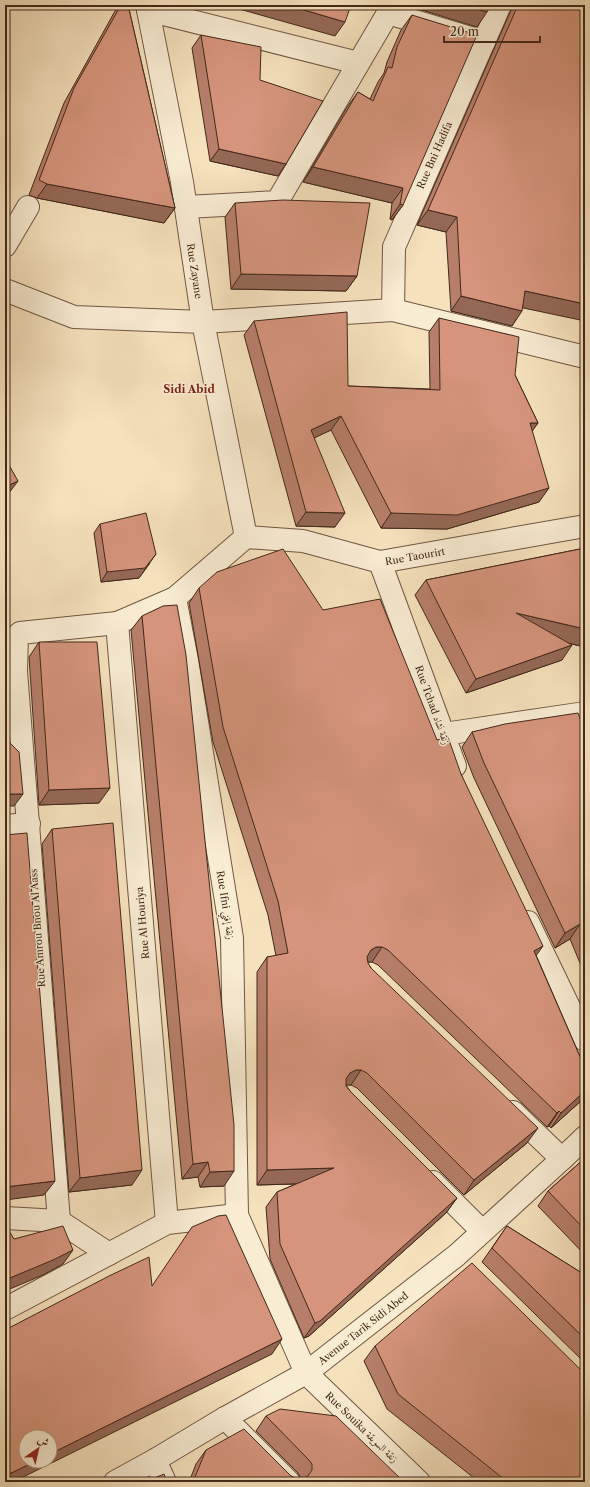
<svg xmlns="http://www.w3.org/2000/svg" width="590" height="1487" font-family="'Libre Caslon Text',Amiri,serif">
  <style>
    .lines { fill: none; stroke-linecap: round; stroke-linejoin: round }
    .minor-casing { stroke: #705642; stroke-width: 24 }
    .tertiary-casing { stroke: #705642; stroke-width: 24 }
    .minor { stroke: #f8ecd3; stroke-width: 22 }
    .tertiary { stroke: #f8ecd3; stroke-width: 22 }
    .wall { fill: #b77f6a; stroke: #432819 }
    .shaded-wall { fill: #956856; stroke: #432819 }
    .building { fill: #d5947b; stroke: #432819 }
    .labels { text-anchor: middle; stroke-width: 3; stroke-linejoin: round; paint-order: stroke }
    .street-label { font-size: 10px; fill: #432819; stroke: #f8ecd3 }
    .neighbourhood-label { font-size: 11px; font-weight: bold; fill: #7a1f14; stroke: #f8ecd3 }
  </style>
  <rect width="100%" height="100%" fill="#f5e1bc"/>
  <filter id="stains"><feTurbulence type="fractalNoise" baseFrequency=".005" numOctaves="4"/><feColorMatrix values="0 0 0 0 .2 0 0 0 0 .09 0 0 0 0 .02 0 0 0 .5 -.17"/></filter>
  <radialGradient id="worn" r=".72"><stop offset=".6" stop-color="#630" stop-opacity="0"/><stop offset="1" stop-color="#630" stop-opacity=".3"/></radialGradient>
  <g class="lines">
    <defs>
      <g id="minor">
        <path d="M147,5L182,182L203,322L246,537"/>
        <path d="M148,10L358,63"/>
        <path d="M186,207L277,202L388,13L484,42"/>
        <path d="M5,246L28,207"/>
        <path d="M5,290L74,317L203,322L393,310L585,357"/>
        <path d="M393,310L394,247L500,5"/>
        <path d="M246,537L303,541L380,562L585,526"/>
        <path d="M380,562L455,766"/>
        <path d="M175,598L187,660L232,938L237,1215L306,1373L419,1482"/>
        <path d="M117,623L167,1223"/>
        <path d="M444,734L585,713"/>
        <path d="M5,826L29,824"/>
        <path d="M528,922L585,1040"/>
        <path d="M513,1112L562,1159"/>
        <path d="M433,1182L482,1231"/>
        <path d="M5,1218L59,1221L109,1254"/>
        <path d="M59,1221L16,671L17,636L20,633L117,623L175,598L246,537"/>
        <path d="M5,1309L167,1223L237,1215"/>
        <path d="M225,1418L289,1482"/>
        <path d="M155,1460L165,1482"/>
      </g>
      <path id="tertiary" d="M115,1482L155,1460L225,1418L306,1373L457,1255L562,1159L585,1137"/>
    </defs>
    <!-- minor casing -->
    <use href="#minor" class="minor-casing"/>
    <!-- tertiary casing -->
    <use href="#tertiary" class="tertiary-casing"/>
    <!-- minor -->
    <use href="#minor" class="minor"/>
    <!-- tertiary -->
    <use href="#tertiary" class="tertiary"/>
  </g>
  <!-- wall -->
  <g class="wall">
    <path d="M120,5H128L175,208L164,223L37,198L29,195L64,103L115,11Z"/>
    <path d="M512,5H585L523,307L512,326L451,311L446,232L417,225L511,10Z"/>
    <path d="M412,15L403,205L392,220L390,219L392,203L303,182L347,107L358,92L370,99L378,82L384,73L387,62L401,30Z"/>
    <path d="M201,35L260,80L286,164L278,176L210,161L192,48Z"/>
    <path d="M235,203L357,276L346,291L231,289L225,217Z"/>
    <path d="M439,318L515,375L538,423L532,430L539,502L447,529L381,528L331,430L314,438L335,527L296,526L244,335L254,321L348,386L430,389L429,332Z"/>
    <path d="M100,524L150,563L139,578L101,582L94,533Z"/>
    <path d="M585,548V647L567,643L562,660L466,693L415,595L426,580Z"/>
    <path d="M199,588L323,610L437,740L461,774L536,955L585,1068V1095L582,1100L551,1128L549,1126L547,1127L378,965L372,962H367L371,968L527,1143L464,1195L357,1088L351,1085H346L350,1091L457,1198L446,1213L309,1336L304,1338L270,1259L266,1207L277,1192L296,1184L257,1185V972L267,957L276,956L268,915L213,742L189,603Z"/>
    <path d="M142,616L224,1186L200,1187L198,1177L182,1179L131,630Z"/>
    <path d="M39,642L99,803L39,805L29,657Z"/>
    <path d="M472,732H585V975L570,939L555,948L474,778L462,747Z"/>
    <path d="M52,829L132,1185L69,1192L42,844Z"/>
    <path d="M585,1158V1255L538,1206L548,1191Z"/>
    <path d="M507,1226L585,1275V1363L482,1262Z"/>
    <path d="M375,1346L585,1482H479L387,1409L364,1361Z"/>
    <path d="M266,1416L404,1482H189L196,1464L206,1450L291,1476L297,1479H301L298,1473L256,1431Z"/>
  </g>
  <!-- shaded-wall -->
  <g class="shaded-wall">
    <path d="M225,5H287L345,22L335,36Z"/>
    <path d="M413,5H464L487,12L477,27L412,7Z"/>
    <path d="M219,149L286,164L278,176L210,161Z"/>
    <path d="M313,167L403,188L392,203L303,182Z"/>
    <path d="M47,184L175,208L164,223L37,198Z"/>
    <path d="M400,204L403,205L392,220L390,219Z"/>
    <path d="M428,210L457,217L446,232L417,225Z"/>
    <path d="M241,274L357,276L346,291L231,289Z"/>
    <path d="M525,291L585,304V321L514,306Z"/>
    <path d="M461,296L522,311L512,326L451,311Z"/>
    <path d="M341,416L331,430L301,444L311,430Z"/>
    <path d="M530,423H538L528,437Z"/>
    <path d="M18,481L9,493L5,495V487Z"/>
    <path d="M549,488L539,502L447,529L381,528L391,513Z"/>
    <path d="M306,512L345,513L335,527L296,526Z"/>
    <path d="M156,554L139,578L101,582L107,572Z"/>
    <path d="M516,613L585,629V647L506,628Z"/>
    <path d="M572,645L562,660L466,693L476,679Z"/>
    <path d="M110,788L99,803L39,805L49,790Z"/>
    <path d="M5,794H23L14,806H5Z"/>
    <path d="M580,924L570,939L555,948L565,933Z"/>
    <path d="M543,946L533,960L534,951Z"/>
    <path d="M376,947H382L372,962H365L360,965L371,950Z"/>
    <path d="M356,1070H361L351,1085H345L339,1088L350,1073Z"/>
    <path d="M585,1091V1095L582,1100L551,1128L561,1113Z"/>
    <path d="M559,1111L549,1126L547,1127L557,1113Z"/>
    <path d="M538,1128L527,1143L464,1195L474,1180Z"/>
    <path d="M208,1162L198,1177L182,1179L193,1164Z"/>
    <path d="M334,1168L324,1183L257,1185L267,1170Z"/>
    <path d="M142,1170L132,1185L69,1192L80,1178Z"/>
    <path d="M234,1171L224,1186L200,1187L210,1172Z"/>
    <path d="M55,1181L44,1195L5,1200V1187Z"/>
    <path d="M457,1198L446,1213L309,1336L304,1338L315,1323Z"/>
    <path d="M73,1250L63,1264L43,1275L5,1291V1280Z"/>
    <path d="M282,1339L272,1354L13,1482H5V1476L36,1461H50V1454Z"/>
  </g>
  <!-- building -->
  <g class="building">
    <path d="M121,5H128L175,208L47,184L39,180L74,88Z"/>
    <path d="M287,5H351L345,22Z"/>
    <path d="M464,5H491L487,12Z"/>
    <path d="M518,5H585V304L525,291L522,311L461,296L457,217L428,210Z"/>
    <path d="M412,15L477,35L403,205L400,204L403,188L313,167L358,92L373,101L388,67L392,68L397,47Z"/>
    <path d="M201,35L261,47L260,80L323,101L286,164L219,149Z"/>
    <path d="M283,200L370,203L357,276L241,274L235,203Z"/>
    <path d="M347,312L348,386L440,390L439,318L519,337L515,375L538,423H530L549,488L457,515L391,513L341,416L311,430L345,513L306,512L254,321Z"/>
    <path d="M5,458L18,481L5,487Z"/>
    <path d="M146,513L156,554L145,568L107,572L100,524Z"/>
    <path d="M585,548V629L516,613L572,645L476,679L426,580Z"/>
    <path d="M283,549L323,610L380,599L437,740L448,737L461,774L543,946L534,951L585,1068V1091L561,1113L559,1111L557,1113L388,950L382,947H376L371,950L367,957L368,963L371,968L538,1128L474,1180L367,1073L361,1070H356L350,1073L346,1079V1086L350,1091L457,1198L320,1321L315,1323L280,1244L277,1192L334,1168L267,1170V957L288,953L278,901L223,727L199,588L217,572Z"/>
    <path d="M177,605L186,655L234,1125V1171L210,1172L208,1162L193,1164L142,616L163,606Z"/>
    <path d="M39,642H97L110,788L49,790Z"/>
    <path d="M578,713L585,732V936L580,924L565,933L484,763L472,732L505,724Z"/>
    <path d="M5,738L19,752L23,794H5Z"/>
    <path d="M113,823L142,1170L80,1178L52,829Z"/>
    <path d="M27,833L55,1181L5,1187V835Z"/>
    <path d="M585,1158V1230L548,1191Z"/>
    <path d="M226,1215L282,1339L50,1454V1437H26V1461H36L5,1476V1330L109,1276L149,1257L152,1286L192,1227L218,1216Z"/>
    <path d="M5,1224L14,1239L63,1226L73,1250L53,1260L5,1280Z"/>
    <path d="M507,1226L585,1275V1339L492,1248Z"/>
    <path d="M472,1263L585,1374V1482H502L505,1480L398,1394L375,1346Z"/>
    <path d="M280,1409L336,1416L404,1482H193L206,1450L244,1429L291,1476L297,1479H303L308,1476L312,1470V1464L308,1459L266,1416Z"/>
    <path d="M164,1474L167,1482H145Z"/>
  </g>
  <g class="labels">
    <!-- street labels -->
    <g class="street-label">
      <text transform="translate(434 155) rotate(-66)" y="4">Rue Bni Hadifa</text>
      <text transform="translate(195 271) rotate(81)" y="4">Rue Zayane</text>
      <text transform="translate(415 556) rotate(-10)" y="4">Rue Taourirt</text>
      <text transform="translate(433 705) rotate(70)" y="4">Rue Tchad زنقة نشاد</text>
      <text transform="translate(226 905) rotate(81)" y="4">Rue Ifni زنقة إفني</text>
      <text transform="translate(142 923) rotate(-95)" y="4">Rue Al Houriya</text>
      <text transform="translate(37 928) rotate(-94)" y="4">Rue Amrou Bnou Al Aass</text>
      <text transform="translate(363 1328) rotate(-38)" y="4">Avenue Tarik Sidi Abed</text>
      <text transform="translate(362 1427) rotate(44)" y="4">Rue Souika زنقة السويقة</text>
    </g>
    <!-- neighbourhood labels -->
    <g class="neighbourhood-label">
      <text x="189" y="393">Sidi Abid</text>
    </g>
  </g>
  <!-- margin -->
  <rect width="590" height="1487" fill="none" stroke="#f5e1bc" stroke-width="20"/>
  <rect x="6" y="6" width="578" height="1475" fill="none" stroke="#432819" stroke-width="2"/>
  <rect x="10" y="10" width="570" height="1467" fill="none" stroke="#432819"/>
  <!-- north arrow -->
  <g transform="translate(38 1449) rotate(34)"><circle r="19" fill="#f8ecd3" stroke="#b09e89"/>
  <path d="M0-3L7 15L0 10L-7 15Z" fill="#8f2418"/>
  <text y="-6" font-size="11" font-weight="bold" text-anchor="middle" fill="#432819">ش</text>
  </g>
  <!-- scale -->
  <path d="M444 36v6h96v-6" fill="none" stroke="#432819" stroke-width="2"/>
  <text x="450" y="36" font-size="12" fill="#432819" stroke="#f8ecd3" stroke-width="3" paint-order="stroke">20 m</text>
  <rect width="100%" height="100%" filter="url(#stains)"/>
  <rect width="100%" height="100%" fill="url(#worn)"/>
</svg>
